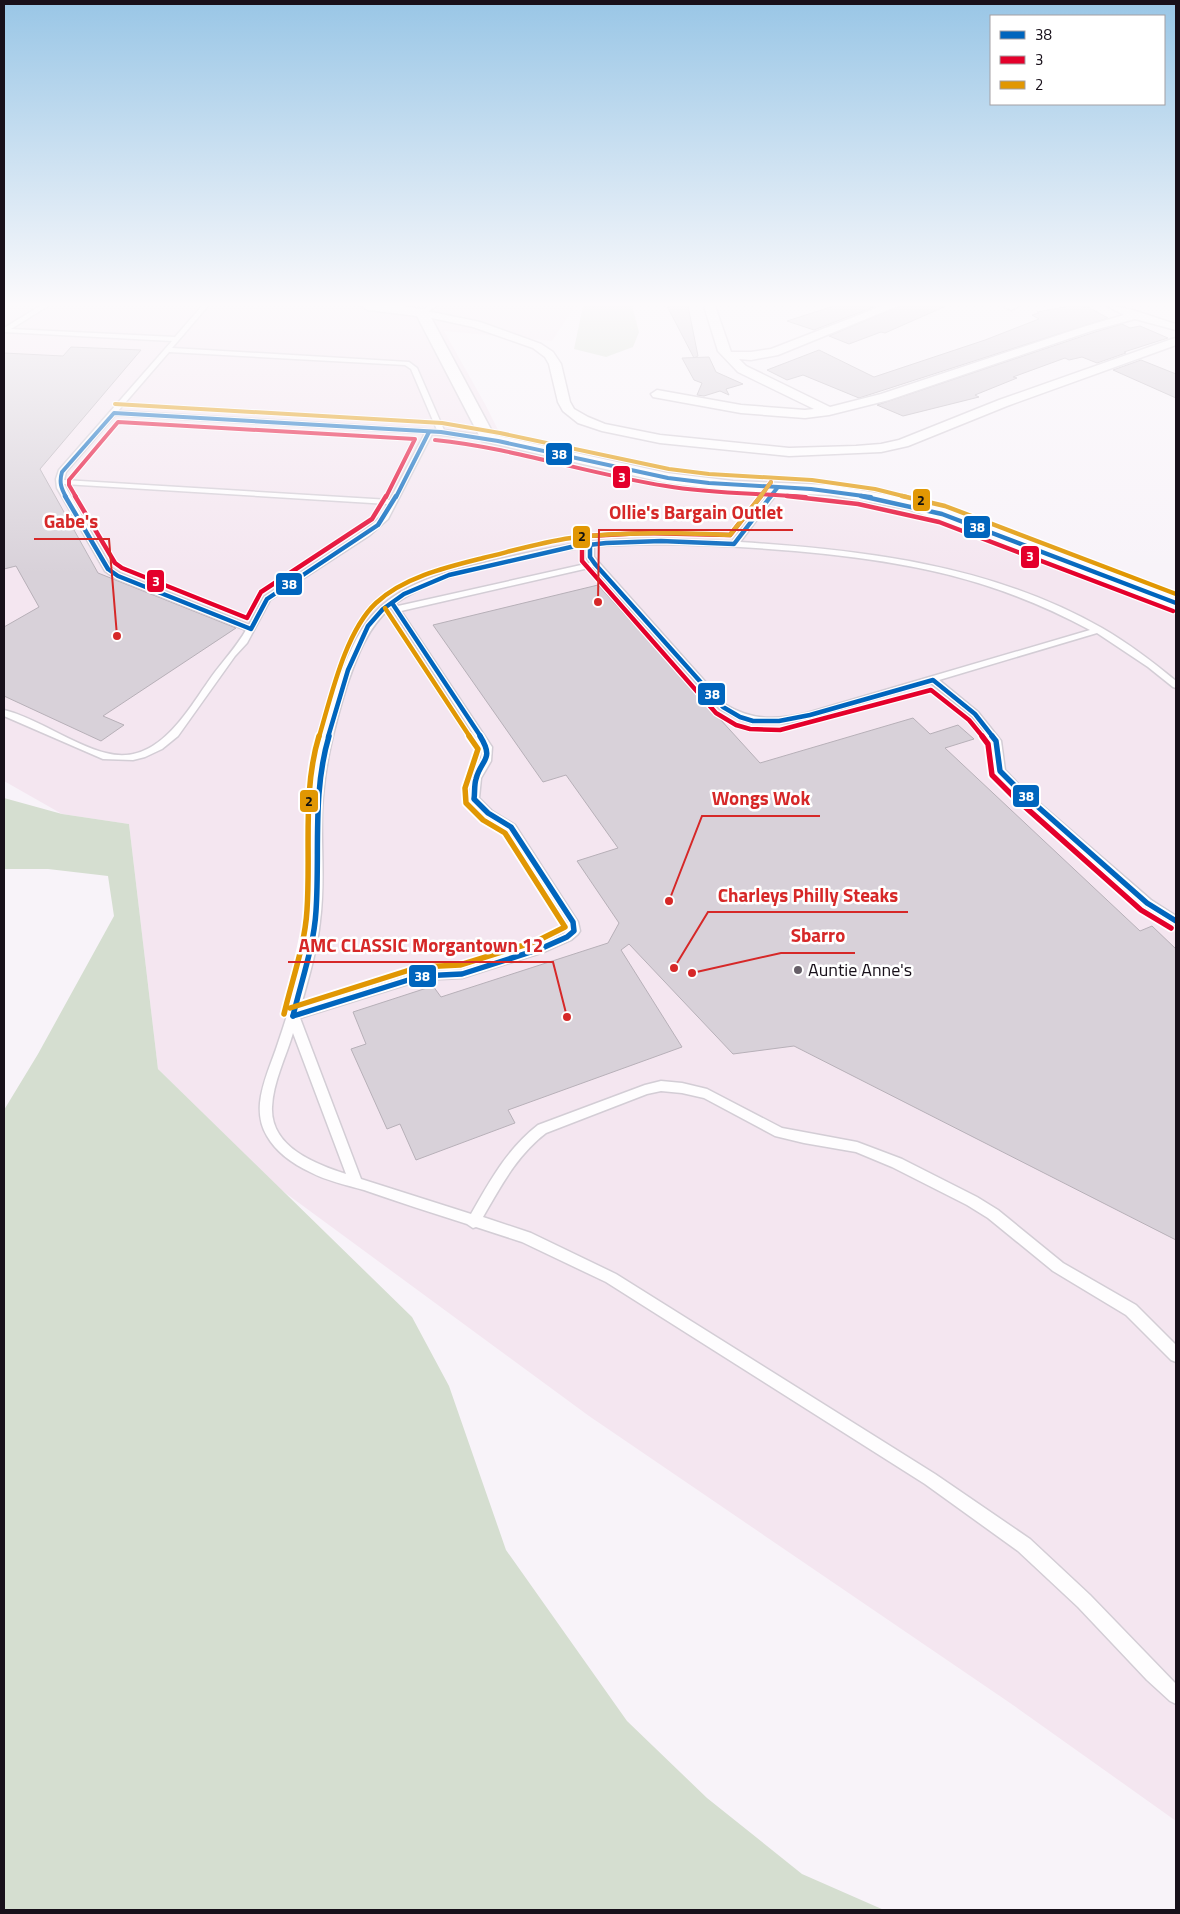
<svg xmlns="http://www.w3.org/2000/svg" width="1180" height="1914" font-family="'Titillium Web',sans-serif">
  <style>
    .commercial { fill: #f4e6f0 }
    .green { fill: #d5ded0 }
    .building { fill: #d8d1d9; stroke: #b7b0b8 }
    .lines { fill: none; stroke-linecap: round; stroke-linejoin: round }
    .service-casing { stroke: #d3cdd5; stroke-width: 3 }
    .minor-casing { stroke: #d3cdd5; stroke-width: 3 }
    .tertiary-casing { stroke: #d3cdd5; stroke-width: 3 }
    .service { fill: #fefdfe; fill-rule: evenodd }
    .minor { fill: #fefdfe; fill-rule: evenodd }
    .tertiary { fill: #fefdfe; fill-rule: evenodd }
    .bus-1-far2-casing { stroke: #fff; stroke-width: 6 }
    .bus-1-far1-casing { stroke: #fff; stroke-width: 7 }
    .bus-1-casing { stroke: #fff; stroke-width: 9 }
    .bus-2-far2-casing { stroke: #fff; stroke-width: 6 }
    .bus-2-far1-casing { stroke: #fff; stroke-width: 7 }
    .bus-2-casing { stroke: #fff; stroke-width: 9 }
    .bus-3-far2-casing { stroke: #fff; stroke-width: 6 }
    .bus-3-far1-casing { stroke: #fff; stroke-width: 7 }
    .bus-3-casing { stroke: #fff; stroke-width: 9 }
    .bus-1-far2 { stroke: #0065bd; stroke-width: 4 }
    .bus-1-far1 { stroke: #0065bd; stroke-width: 4.5 }
    .bus-1 { stroke: #0065bd; stroke-width: 5.5 }
    .bus-2-far2 { stroke: #e4002b; stroke-width: 4 }
    .bus-2-far1 { stroke: #e4002b; stroke-width: 4.5 }
    .bus-2 { stroke: #e4002b; stroke-width: 5.5 }
    .bus-3-far2 { stroke: #e19703; stroke-width: 4 }
    .bus-3-far1 { stroke: #e19703; stroke-width: 4.5 }
    .bus-3 { stroke: #e19703; stroke-width: 5.5 }
    .poi-dot { fill: #665f68; stroke: #fff; stroke-width: 2 }
    .labels { text-anchor: middle; stroke-width: 5; stroke-linejoin: round; paint-order: stroke }
    .poi-label { font-size: 18px; fill: #18101a; stroke: #fff; text-anchor: start }
    .leader { fill: none; stroke: #d62828; stroke-width: 2 }
    .callout-dot { fill: #d62828; stroke: #fff; stroke-width: 2 }
    .callout-label { font-size: 19px; text-anchor: middle; font-weight: bold; fill: #d62828; stroke: #fff; stroke-width: 5; stroke-linejoin: round; paint-order: stroke }
    .line-badge { stroke: #fff; stroke-width: 2 }
    .badge-label { font-size: 14px; text-anchor: middle; font-weight: bold; fill: #fff }
    .pale-badge-label { font-size: 14px; text-anchor: middle; font-weight: bold; fill: #111 }
  </style>
  <rect width="100%" height="100%" fill="#f8f3f9"/>
  <!-- commercial -->
  <path class="commercial" d="M4,306H575L552,341L444,331L485,404L505,444L919,514L1176,607V1821L1013,1705L589,1416L280,1189L158,1069L129,824L62,814L4,781Z"/>
  <!-- green -->
  <g class="green">
    <path d="M583,306H632L639,332L633,347L606,357L574,349Z"/>
    <path d="M4,798L62,814L129,824L158,1069L412,1317L449,1386L506,1550L627,1721L707,1798L802,1874L884,1910H4V1110L38,1054L114,916L108,876L48,869H4Z"/>
  </g>
  <!-- building -->
  <g class="building">
    <path d="M667,306H688L698,356L694,358Z"/>
    <path d="M834,306H876L814,330L787,321Z"/>
    <path d="M900,306H946L885,333L881,332L849,344L829,336Z"/>
    <path d="M1070,306L1088,307L1108,318L859,398L803,375L787,380L767,370L819,350L874,377L985,340L1039,319L1032,315L1039,313L1037,312Z"/>
    <path d="M1122,324L1130,328L1140,326L1168,338L1124,352L1126,353L1097,363L1082,357L1069,360L1065,358L1013,377L1017,378L975,395L979,397L903,416L877,405L1095,332Z"/>
    <path d="M71,347L141,350L40,469L98,573L236,628L103,716L124,725L101,741L4,696V627L39,607L16,566L4,569V353L63,356Z"/>
    <path d="M709,357L716,372L743,384L726,389L729,395L720,391L704,396L697,395L702,383L694,380L682,358Z"/>
    <path d="M1141,360L1176,374V398L1113,370Z"/>
    <path d="M598,585L760,763L913,718L930,734L958,725L974,739L945,748L1140,931L1152,926L1176,949V1240L794,1046L733,1054L629,944L621,950L682,1047L508,1110L515,1123L416,1160L400,1124L387,1129L351,1049L366,1044L353,1012L433,986L441,997L608,943L619,923L577,861L618,848L566,775L543,782L433,625Z"/>
  </g>
  <g class="lines">
    <defs>
      <g id="service">
        <path d="M40,306H48L11,329L175,337L202,306H208L172,348L409,362L417,368L444,430L488,436L491,438L488,440L432,434L388,519L370,535L270,600L247,643L235,656L178,736L162,749L145,757L133,760L103,759L4,716V710C37,718 73,745 106,753C158,767 187,711 212,676C223,661 237,646 246,630L115,578L105,571L57,488L56,479L59,470L172,341L4,332V328ZM169,352L405,365L411,369L437,430L118,411ZM115,415L425,433L390,500L64,480L66,472ZM64,484L388,504L382,516L364,531L264,597L249,625L121,574L111,568Z"/>
        <path d="M429,306H437L424,314H420V312Z"/>
        <path d="M775,485L782,487L740,542C864,550 992,565 1102,628C1128,643 1153,662 1176,681V688L1173,687L1148,667L1097,633L939,680L978,712L990,727L1001,741L1005,770L1023,789L1151,900L1176,916V925L1143,906L1017,793L995,771L991,741L984,731L972,716L930,682L813,717L787,723H754L740,719L720,709L593,567L401,611L492,747L491,761L481,778L479,798L492,811L515,825L578,922L580,931L578,934L571,940L544,952L462,978L421,980L300,1018L361,1179L471,1214C490,1181 507,1149 538,1125L645,1085L661,1081L682,1083L707,1089L782,1128L857,1142L902,1159L977,1197L998,1210L1063,1263L1136,1305L1176,1345V1362L1171,1360L1126,1315L1053,1271L988,1218L967,1205L892,1167L856,1152L804,1143L775,1136L704,1098L682,1093L661,1091L647,1094L546,1133C517,1155 501,1186 483,1217L531,1233L616,1274L935,1474L1030,1539L1090,1595L1176,1684V1704L1170,1701L1147,1680L1078,1607L1018,1551L925,1484L606,1282L522,1242L476,1227L473,1228L467,1224C433,1213 398,1202 364,1190C346,1185 327,1181 310,1172C293,1164 276,1152 267,1136C261,1126 259,1115 260,1103C262,1082 272,1062 278,1043C290,1008 300,973 307,938C318,881 307,823 316,767C323,725 344,649 371,617C399,583 447,572 488,562C521,554 555,546 589,542C636,537 684,539 732,542ZM651,544C699,544 747,547 795,551C906,561 991,577 1090,630L807,713C778,720 753,721 726,705L594,557V546ZM586,547V557L590,563L398,606L396,603C443,571 530,555 586,547ZM391,607L482,747L481,761L471,778L469,799L484,815L507,829L568,922V930L563,934L536,946L462,970L421,972L300,1009C308,980 317,951 320,921C325,884 321,848 322,811C324,767 334,727 347,685C357,656 367,628 391,607ZM293,1033L346,1174C315,1164 270,1147 272,1107C273,1082 286,1057 293,1033Z"/>
      </g>
      <g id="minor">
        <path d="M704,306H715L731,352H751L771,349L882,306H898L778,355L751,360L739,359L746,366L830,407L881,394L1086,326L1124,315L1107,306C1128,306 1154,318 1176,324V330L1135,319L1094,330L889,400L829,415L805,418L741,413L653,397L651,394L657,390L741,405L805,410L814,409L738,372L718,351Z"/>
        <path d="M1019,306L1011,310L1005,307L1006,306Z"/>
        <path d="M422,310L480,322L541,344L553,352L561,364L570,402L574,409L588,417L605,424L660,435L789,448L856,446L881,444L899,440L999,400L1172,339L1176,338V345L1007,406L908,446L881,452L789,456L660,443L602,431L578,423L563,411L558,402L549,364L545,357L533,348L473,327L418,315L416,313L418,311Z"/>
      </g>
      <path id="tertiary" d="M361,306H402L427,310L494,435L667,473L733,481L830,485L911,499L948,510L1176,596V609L908,509L830,495L733,491L667,483L482,441L417,316L368,310Z"/>
    </defs>
    <!-- service casing -->
    <use href="#service" class="service-casing"/>
    <!-- minor casing -->
    <use href="#minor" class="minor-casing"/>
    <!-- tertiary casing -->
    <use href="#tertiary" class="tertiary-casing"/>
    <!-- service -->
    <use href="#service" class="service"/>
    <!-- minor -->
    <use href="#minor" class="minor"/>
    <!-- tertiary -->
    <use href="#tertiary" class="tertiary"/>
    <defs>
      <g id="bus-1-far2">
        <path d="M66,497C61,488 59,482 62,472L114,413L441,432L498,441L668,478L709,483L811,489L871,497"/>
        <path d="M396,497L429,432"/>
        <path d="M770,497L778,487"/>
      </g>
      <g id="bus-1-far1">
        <path d="M65,496L108,569L118,576L251,629L267,599L378,525L396,496"/>
        <path d="M861,496L942,514L1176,603"/>
        <path d="M590,545V557L595,564L723,707L740,717L753,721H779L810,715L933,680L975,714L993,737"/>
        <path d="M392,603L481,737"/>
        <path d="M328,737L348,670L368,626L383,609L404,594L449,575L571,547L606,543L661,541L734,544L771,496"/>
      </g>
      <g id="bus-1">
        <path d="M992,736L996,741L1000,771L1020,791L1147,903L1176,921"/>
        <path d="M293,1016C301,982 314,946 316,911C320,853 312,793 329,736"/>
        <path d="M293,1016L421,976L462,974L540,949L567,937L574,931L573,922L511,827L488,813L474,799C475,793 474,785 476,779C481,759 495,760 480,736"/>
      </g>
      <g id="bus-2-far2">
        <path d="M435,440C514,448 588,474 666,486C712,494 759,493 806,497"/>
        <path d="M76,497L69,485V480L118,422L415,439L386,497"/>
        <path d="M760,497L771,482"/>
      </g>
      <g id="bus-2-far1">
        <path d="M75,496L115,563L122,568L247,618L261,592L372,519L386,496"/>
        <path d="M761,496L730,535L644,533L588,536L582,542V561L716,713L736,725L750,729L780,730L931,690L969,720L983,737"/>
        <path d="M787,496L858,504L939,522L1173,611"/>
      </g>
      <path id="bus-2" d="M982,736L988,744L992,775L1014,797L1141,910L1171,928"/>
      <g id="bus-3-far2">
        <path d="M115,404L442,423L500,433L669,469L709,474L812,480L875,489L907,497"/>
        <path d="M760,497L771,482"/>
      </g>
      <g id="bus-3-far1">
        <path d="M902,496L945,506L1176,594"/>
        <path d="M385,608L470,737"/>
        <path d="M319,737C331,697 345,632 376,603C404,577 447,567 483,558C512,551 542,542 571,538C624,531 677,533 730,535L761,496"/>
      </g>
      <g id="bus-3">
        <path d="M290,1008L419,967L460,965L537,941L565,927L505,833L483,820L466,803L465,788L478,749L469,736"/>
        <path d="M284,1014C292,980 305,945 307,910C311,852 302,792 319,736"/>
      </g>
    </defs>
    <!-- bus-1-far2 casing -->
    <use href="#bus-1-far2" class="bus-1-far2-casing"/>
    <!-- bus-1-far1 casing -->
    <use href="#bus-1-far1" class="bus-1-far1-casing"/>
    <!-- bus-1 casing -->
    <use href="#bus-1" class="bus-1-casing"/>
    <!-- bus-2-far2 casing -->
    <use href="#bus-2-far2" class="bus-2-far2-casing"/>
    <!-- bus-2-far1 casing -->
    <use href="#bus-2-far1" class="bus-2-far1-casing"/>
    <!-- bus-2 casing -->
    <use href="#bus-2" class="bus-2-casing"/>
    <!-- bus-3-far2 casing -->
    <use href="#bus-3-far2" class="bus-3-far2-casing"/>
    <!-- bus-3-far1 casing -->
    <use href="#bus-3-far1" class="bus-3-far1-casing"/>
    <!-- bus-3 casing -->
    <use href="#bus-3" class="bus-3-casing"/>
    <!-- bus-1-far2 -->
    <use href="#bus-1-far2" class="bus-1-far2"/>
    <!-- bus-1-far1 -->
    <use href="#bus-1-far1" class="bus-1-far1"/>
    <!-- bus-1 -->
    <use href="#bus-1" class="bus-1"/>
    <!-- bus-2-far2 -->
    <use href="#bus-2-far2" class="bus-2-far2"/>
    <!-- bus-2-far1 -->
    <use href="#bus-2-far1" class="bus-2-far1"/>
    <!-- bus-2 -->
    <use href="#bus-2" class="bus-2"/>
    <!-- bus-3-far2 -->
    <use href="#bus-3-far2" class="bus-3-far2"/>
    <!-- bus-3-far1 -->
    <use href="#bus-3-far1" class="bus-3-far1"/>
    <!-- bus-3 -->
    <use href="#bus-3" class="bus-3"/>
  </g>
  <!-- sky -->
  <linearGradient id="sky" x2="0" y2="1"><stop stop-color="#99c6e6"/><stop offset="0.53" stop-color="#fcfafc"/><stop offset="1" stop-color="#fcfafc" stop-opacity="0"/></linearGradient>
  <rect width="1180" height="574" fill="url(#sky)"/>
  <!-- markers -->
  <circle class="poi-dot" cx="798" cy="970" r="5"/>
  <g class="labels">
    <!-- poi labels -->
    <g class="poi-label">
      <text x="808" y="976">Auntie Anne's</text>
    </g>
  </g>
  <!-- callouts -->
  <path class="leader" d="M598 602L599 530H793M117 636L109 539H34M669 901L702 816H820M674 968L708 912H908M692 973L781 953H855M567 1017L553 962H288"/>
  <g class="callout-dot">
    <circle cx="598" cy="602" r="5"/>
    <circle cx="117" cy="636" r="5"/>
    <circle cx="669" cy="901" r="5"/>
    <circle cx="674" cy="968" r="5"/>
    <circle cx="692" cy="973" r="5"/>
    <circle cx="567" cy="1017" r="5"/>
  </g>
  <g class="callout-label">
    <text x="696" y="519">Ollie's Bargain Outlet</text>
    <text x="71" y="528">Gabe's</text>
    <text x="761" y="805">Wongs Wok</text>
    <text x="808" y="902">Charleys Philly Steaks</text>
    <text x="818" y="942">Sbarro</text>
    <text x="421" y="952">AMC CLASSIC Morgantown 12</text>
  </g>
  <g class="line-badge">
    <rect x="545" y="442" width="28" height="24" rx="5" fill="#0065bd"/>
    <rect x="612" y="465" width="19" height="24" rx="5" fill="#e4002b"/>
    <rect x="912" y="488" width="19" height="24" rx="5" fill="#e19703"/>
    <rect x="963" y="515" width="28" height="24" rx="5" fill="#0065bd"/>
    <rect x="572" y="525" width="19" height="24" rx="5" fill="#e19703"/>
    <rect x="1020" y="545" width="20" height="24" rx="5" fill="#e4002b"/>
    <rect x="146" y="569" width="19" height="24" rx="5" fill="#e4002b"/>
    <rect x="275" y="572" width="28" height="24" rx="5" fill="#0065bd"/>
    <rect x="697" y="682" width="29" height="24" rx="5" fill="#0065bd"/>
    <rect x="1012" y="784" width="28" height="24" rx="5" fill="#0065bd"/>
    <rect x="299" y="789" width="20" height="24" rx="5" fill="#e19703"/>
    <rect x="408" y="964" width="29" height="24" rx="5" fill="#0065bd"/>
  </g>
  <g class="badge-label">
    <text x="559" y="459">38</text>
    <text x="622" y="482">3</text>
    <text x="977" y="532">38</text>
    <text x="1030" y="561">3</text>
    <text x="156" y="586">3</text>
    <text x="289" y="589">38</text>
    <text x="712" y="699">38</text>
    <text x="1026" y="801">38</text>
    <text x="422" y="981">38</text>
  </g>
  <g class="pale-badge-label">
    <text x="921" y="505">2</text>
    <text x="582" y="541">2</text>
    <text x="309" y="806">2</text>
  </g>
  <!-- border -->
  <rect width="1180" height="1914" fill="none" stroke="#18101a" stroke-width="10"/>
  <!-- legend -->
  <rect x="990" y="15" width="175" height="90" fill="#ffffff" stroke="#a39fa3"/>
  <rect x="1000" y="31" width="25" height="8" fill="#0065bd" stroke="#a39fa3"/>
  <text x="1035" y="40" font-size="15" fill="#18101a">38</text>
  <rect x="1000" y="56" width="25" height="8" fill="#e4002b" stroke="#a39fa3"/>
  <text x="1035" y="65" font-size="15" fill="#18101a">3</text>
  <rect x="1000" y="81" width="25" height="8" fill="#e19703" stroke="#a39fa3"/>
  <text x="1035" y="90" font-size="15" fill="#18101a">2</text>
</svg>
